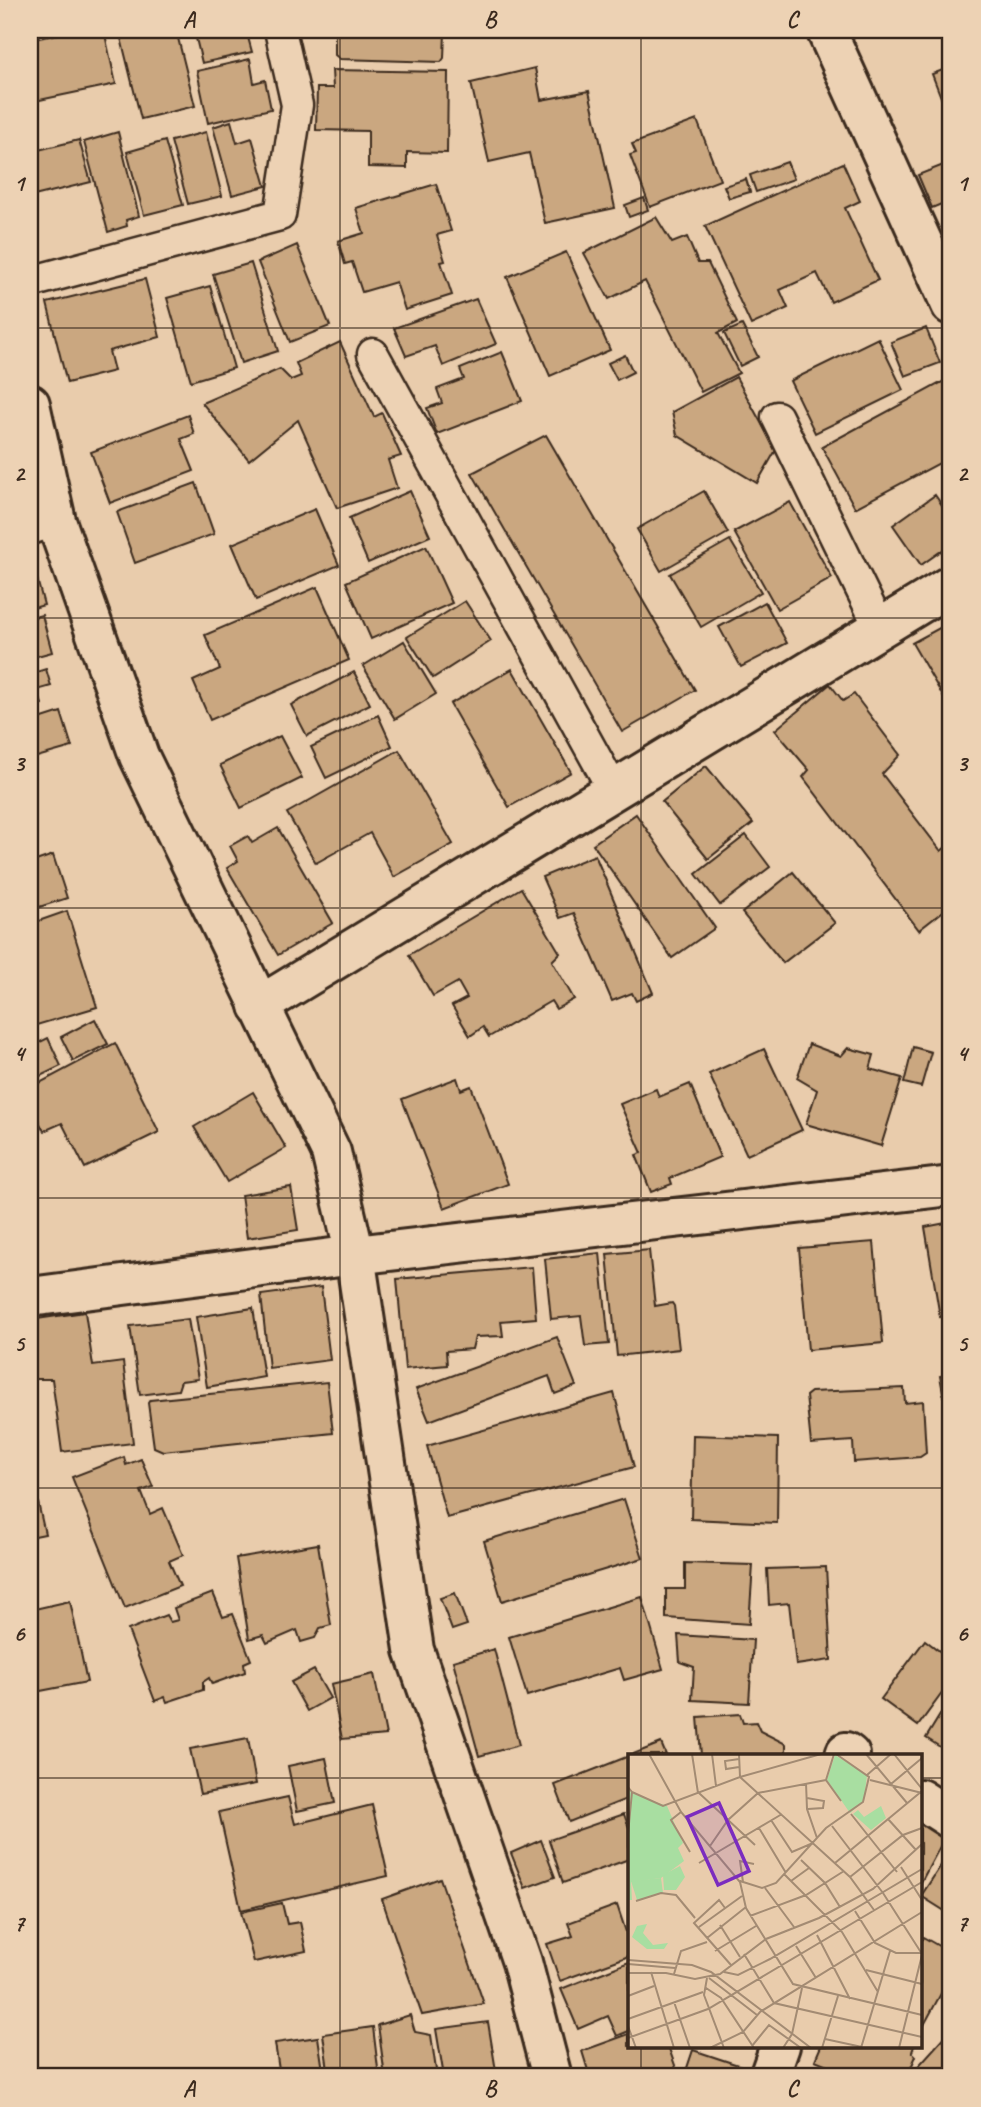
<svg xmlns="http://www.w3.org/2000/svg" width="981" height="2107" font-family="Caveat,sans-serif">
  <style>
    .building { fill: #caa780; stroke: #3b2a1e; stroke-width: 2 }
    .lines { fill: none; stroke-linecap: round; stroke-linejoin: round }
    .service-casing { stroke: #3b2a1e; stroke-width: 35 }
    .minor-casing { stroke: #3b2a1e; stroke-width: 44 }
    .service { stroke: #edd2b4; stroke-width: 30 }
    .minor { stroke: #edd2b4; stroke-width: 38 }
    .grid { fill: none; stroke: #3b2a1e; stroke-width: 2; stroke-opacity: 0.55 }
    .inset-road { fill: none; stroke: #a38b73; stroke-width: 2 }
    .view { fill: #7b2cbf; fill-opacity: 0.15; stroke: #7b2cbf; stroke-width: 3.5 }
    .inset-edge { fill: none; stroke: #3b2a1e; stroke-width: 3.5 }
    .neatline { fill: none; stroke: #3b2a1e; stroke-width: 2.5 }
    .grid-label { font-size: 23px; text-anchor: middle; font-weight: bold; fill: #3b2a1e }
  </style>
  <rect width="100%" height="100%" fill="#e9ccac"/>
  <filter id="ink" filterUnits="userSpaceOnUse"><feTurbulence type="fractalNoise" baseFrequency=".0143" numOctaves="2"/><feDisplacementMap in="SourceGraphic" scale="14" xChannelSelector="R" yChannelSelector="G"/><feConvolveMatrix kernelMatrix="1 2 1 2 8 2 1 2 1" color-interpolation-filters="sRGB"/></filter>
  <g filter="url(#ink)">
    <!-- building -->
    <g class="building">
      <path d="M77,30H104L116,84L30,102V40Z"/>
      <path d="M119,30H176L195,106L141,119Z"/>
      <path d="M194,30H246L252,52L202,63Z"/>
      <path d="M335,30H441L445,32L444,58L441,62L340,59L335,55Z"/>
      <path d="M938,30H951V66Z"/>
      <path d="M250,59L254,83L265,80L271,109L208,123L197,71Z"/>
      <path d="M951,67V102L944,105L932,74Z"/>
      <path d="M535,68L541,100L589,91L615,208L545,223L529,153L489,162L471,83Z"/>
      <path d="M332,70L448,72L447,153L407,152V168L368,167V131L316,130L317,88H333Z"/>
      <path d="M697,120L720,180L650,207L630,155L636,153L632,144Z"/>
      <path d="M231,121L237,143L252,138L266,186L232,195L213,127Z"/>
      <path d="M118,132L139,216L126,220L127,226L108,232L84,142Z"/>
      <path d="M206,132L222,196L188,204L171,141Z"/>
      <path d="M79,140L91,182L30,197V152Z"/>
      <path d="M165,141L183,205L144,215L127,152Z"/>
      <path d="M787,162L794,179L756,192L750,175Z"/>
      <path d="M951,162V200L932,208L918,175Z"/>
      <path d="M843,163L860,201L845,208L878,280L831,302L817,273L780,290L788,308L751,325L705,226Z"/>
      <path d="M746,179L750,192L729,198L724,186Z"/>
      <path d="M436,184L451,231L437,235L445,261L441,262L452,295L405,310L396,282L362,292L352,262L345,264L338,241L364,233L356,208Z"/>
      <path d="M644,198L648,210L629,217L625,205Z"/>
      <path d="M656,217L672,243L687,237L698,263H708L737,323L718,333L739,373L701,392L645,281L609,299L584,253Z"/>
      <path d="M297,245L330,326L290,342L258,262Z"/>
      <path d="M566,252L610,350L550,376L507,277Z"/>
      <path d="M251,263L278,351L241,363L213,274Z"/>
      <path d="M145,279L160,337L109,351L114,371L67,383L47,303Z"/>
      <path d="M210,286L234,368L191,381L167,298Z"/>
      <path d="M476,299L496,344L443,366L435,346L406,356L394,328Z"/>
      <path d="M742,325L758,357L740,366L724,333Z"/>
      <path d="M926,328L940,363L905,376L891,342Z"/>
      <path d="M878,338L903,390L815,433L790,381Z"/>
      <path d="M340,342L374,417L382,413L401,456L388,460L397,488L337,508L298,420L249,460L202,403L280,369L291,380L301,376L296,363Z"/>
      <path d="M502,352L522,401L437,434L427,408L442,403L437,389L464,379L460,369Z"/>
      <path d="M625,355L633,372L617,380L608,363Z"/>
      <path d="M736,377L776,450L757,483L677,435L672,412Z"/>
      <path d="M944,381L951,395V457L855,508L822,447Z"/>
      <path d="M188,415L194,434L181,439L194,471L110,503L91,452Z"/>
      <path d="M546,435L695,690L622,732L472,473Z"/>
      <path d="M196,483L214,534L135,563L117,512Z"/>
      <path d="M410,491L430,536L368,563L349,518Z"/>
      <path d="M704,491L728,533L661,571L637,529Z"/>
      <path d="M935,495L951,518V544L921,565L893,525Z"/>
      <path d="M790,502L832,578L777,609L734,532Z"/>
      <path d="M315,509L339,565L256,600L232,544Z"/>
      <path d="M730,540L761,592L701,627L670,574Z"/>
      <path d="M426,546L452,603L371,639L346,582Z"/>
      <path d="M30,553L44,605L30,609Z"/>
      <path d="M317,587L349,660L210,720L193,681L220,669L205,635Z"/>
      <path d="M465,601L491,641L433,678L407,637Z"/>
      <path d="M765,602L787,643L741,667L719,627Z"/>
      <path d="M42,615L52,652L30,658V618Z"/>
      <path d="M943,626L951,640V710L912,643Z"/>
      <path d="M404,641L436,694L395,719L363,666Z"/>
      <path d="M46,669L51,686L37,690L42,704L30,707V674Z"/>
      <path d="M512,669L571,772L509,807L450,704Z"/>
      <path d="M354,672L370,704L307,736L291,705Z"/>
      <path d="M830,684L843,701L854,694L900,755L882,774L941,851L951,843V905L919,930L803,777L809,770L775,730Z"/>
      <path d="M61,712L72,747L30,759V722Z"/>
      <path d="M378,715L392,746L326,778L311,747Z"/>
      <path d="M280,736L302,778L241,808L220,765Z"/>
      <path d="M399,750L453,844L394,877L370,833L316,863L287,813Z"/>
      <path d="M706,766L753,823L708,859L662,802Z"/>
      <path d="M636,814L715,928L672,958L593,844Z"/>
      <path d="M278,828L333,923L278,955L227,868L238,861L230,846L248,836L252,843Z"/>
      <path d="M746,835L770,867L720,905L696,874Z"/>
      <path d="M53,855L67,898L30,910V863Z"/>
      <path d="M595,855L653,993L636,1001L632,993L612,1001L574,913L560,918L542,877Z"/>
      <path d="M793,872L835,923L783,963L742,913Z"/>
      <path d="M521,888L560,953L552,961L574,999L556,1009L551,1001L489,1037L483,1027L470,1036L452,1006L467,998L458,982L433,996L409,955Z"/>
      <path d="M67,911L97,1007L30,1027V924Z"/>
      <path d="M95,1019L108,1044L73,1061L61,1037Z"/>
      <path d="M48,1038L61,1066L30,1081V1047Z"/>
      <path d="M115,1043L159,1132L85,1168L62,1123L44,1131L30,1105V1088Z"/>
      <path d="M809,1044L841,1056L848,1048L874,1055L870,1069L902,1078L881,1146L806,1124L817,1090L797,1078Z"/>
      <path d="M913,1047L931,1052L921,1087L904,1083Z"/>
      <path d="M764,1049L802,1130L747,1155L709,1074Z"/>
      <path d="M457,1078L461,1090L471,1086L508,1184L444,1208L402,1099Z"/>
      <path d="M690,1084L720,1157L670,1178L672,1184L651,1192L636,1155L642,1153L620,1104L656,1089L659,1097Z"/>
      <path d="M253,1092L286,1148L227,1182L194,1127Z"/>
      <path d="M291,1187L298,1230L247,1238L241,1195Z"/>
      <path d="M951,1222V1315L940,1317L925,1227Z"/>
      <path d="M874,1242L883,1343L808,1350L799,1248Z"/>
      <path d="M649,1250L655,1306L672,1303L674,1306L679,1349L617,1356L607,1254Z"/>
      <path d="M600,1253L609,1344L585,1346L581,1316L551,1319L545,1259Z"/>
      <path d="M532,1267L536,1318L501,1321L503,1336L475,1337L472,1349L446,1351L447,1365L405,1369L397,1279Z"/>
      <path d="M321,1287L330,1360L269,1368L261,1295Z"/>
      <path d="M253,1308L264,1377L207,1387L196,1317Z"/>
      <path d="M85,1312L93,1366L123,1362L133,1443L62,1452L52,1379H30V1320Z"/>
      <path d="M188,1319L198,1379L181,1381L178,1390L140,1395L130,1326Z"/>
      <path d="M557,1337L576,1386L555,1394L549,1376L429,1421L416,1389Z"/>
      <path d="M951,1374V1425H949L940,1376Z"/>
      <path d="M327,1382L333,1433L163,1451L154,1447L148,1403L150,1400Z"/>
      <path d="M904,1388L905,1403L923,1401L926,1453L920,1457L854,1462L853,1441L811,1444L806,1396L811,1392Z"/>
      <path d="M614,1393L634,1467L447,1518L427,1446Z"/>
      <path d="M693,1435L778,1438L777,1523L691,1519Z"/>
      <path d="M124,1457L126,1465L141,1459L153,1487L141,1491L150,1514L163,1508L183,1555L169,1561L180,1586L125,1608L72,1477Z"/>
      <path d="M37,1498L45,1534L30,1537V1500Z"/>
      <path d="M624,1499L643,1558L502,1601L484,1541Z"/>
      <path d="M318,1544L331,1625L320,1628L315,1638L301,1642L297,1630L267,1643L263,1635L249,1639L236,1558Z"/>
      <path d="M685,1563L753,1565L749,1624L666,1618V1589H685Z"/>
      <path d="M826,1567L831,1660L796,1665L789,1603L769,1605L767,1569Z"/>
      <path d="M213,1593L223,1617L233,1614L251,1660L244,1663L245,1672L212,1684L209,1678L203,1682V1690L167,1702L165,1697L155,1701L128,1630L166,1615L170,1622L178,1620L174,1608Z"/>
      <path d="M455,1593L467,1625L452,1630L440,1598Z"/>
      <path d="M642,1597L663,1669L624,1680L620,1668L527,1696L509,1637Z"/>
      <path d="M70,1601L87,1682L30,1693V1610Z"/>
      <path d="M678,1635L753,1640L749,1703L692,1700L694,1667L680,1662Z"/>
      <path d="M925,1640L951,1660V1681L918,1726L881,1699Z"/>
      <path d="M494,1649L519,1745L479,1756L453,1661Z"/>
      <path d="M314,1670L330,1698L307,1711L291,1682Z"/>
      <path d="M374,1674L386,1735L342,1739L331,1684Z"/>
      <path d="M951,1697V1754L926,1738Z"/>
      <path d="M740,1714L743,1723L756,1722L760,1731L786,1744V1755H701L698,1717Z"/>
      <path d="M248,1738L256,1784L200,1794L190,1749Z"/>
      <path d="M661,1743L666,1755H631Z"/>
      <path d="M629,1756V1798L569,1822L555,1785Z"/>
      <path d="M326,1758L335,1803L297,1811L288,1766Z"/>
      <path d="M288,1797L295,1824L372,1805L388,1876L241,1910L219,1812Z"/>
      <path d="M624,1814L629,1828V1859L563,1883L549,1840Z"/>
      <path d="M920,1823L944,1839L920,1884Z"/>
      <path d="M541,1840L555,1877L525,1888L511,1853Z"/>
      <path d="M951,1850V1934L947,1932L951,1915L921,1896Z"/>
      <path d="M440,1878L484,2004L422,2015L382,1899Z"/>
      <path d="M282,1903L287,1924L300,1922L306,1951L254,1962L241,1912Z"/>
      <path d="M617,1905L629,1941V1956L560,1981L547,1944L573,1936L568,1923Z"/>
      <path d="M923,1937L951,1953V1975L924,2025L920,2023V1943Z"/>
      <path d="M629,1962V2031L617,2036L608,2016L578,2029L561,1989Z"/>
      <path d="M410,2015L415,2032L431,2035L437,2077H385L378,2025Z"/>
      <path d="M488,2022L497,2077H444L436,2029Z"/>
      <path d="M373,2027L379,2077H329L323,2034Z"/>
      <path d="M949,2032L951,2034V2077H918L912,2073Z"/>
      <path d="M629,2034V2046H668L677,2071L659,2077H590L582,2051Z"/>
      <path d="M318,2037L324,2077H280L275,2043Z"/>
      <path d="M821,2046H914L912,2052L916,2056L907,2077H857L815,2060Z"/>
      <path d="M693,2050L747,2068L744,2077H684Z"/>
    </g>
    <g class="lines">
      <defs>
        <g id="service">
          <path d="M30,282L280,215L297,105L280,30"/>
          <path d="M373,354L614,791"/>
          <path d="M777,417L880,628"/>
          <path d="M30,529L56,521"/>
        </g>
        <g id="minor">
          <path d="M826,30L951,305"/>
          <path d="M30,404L56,521L139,756L331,1152L355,1255L414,1650L522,1962L552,2077"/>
          <path d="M259,1006L951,585"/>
          <path d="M30,1297L355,1255L951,1186"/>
          <path d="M845,1755L846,1752L850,1755"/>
          <path d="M920,1799L951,1819"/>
          <path d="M769,2077L780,2046"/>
        </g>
      </defs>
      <!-- service casing -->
      <use href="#service" class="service-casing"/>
      <!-- minor casing -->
      <use href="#minor" class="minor-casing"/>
      <!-- service -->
      <use href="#service" class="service"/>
      <!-- minor -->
      <use href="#minor" class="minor"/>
    </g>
  </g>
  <!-- grid -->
  <path class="grid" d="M340,30V2077M641,30V1755M30,328H951M30,618H951M30,908H951M30,1198H951M30,1488H951M30,1778H629M920,1778H951M641,2046V2077"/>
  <!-- overview -->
  <g transform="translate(628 1754)">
    <rect width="294" height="294" fill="#e9ccac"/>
    <path d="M253,52L258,64L243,76L225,60L230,56L236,63ZM52,112L57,123L48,136H36L35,121Z" fill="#a8dea1"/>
    <path d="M19,170L15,179L25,191L40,189L36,195H19L4,183L9,172Z" fill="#a8dea1"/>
    <path d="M33,124L35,139L9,146L3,127Z" fill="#a8dea1"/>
    <path d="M207,1L239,21L236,47L222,59L199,26ZM0,33L3,39L39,52L55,89L50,94L56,107L33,124L3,128L4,146H0Z" fill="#a8dea1"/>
    <path class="inset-road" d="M21,0L53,58L112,128L118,154L165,230L294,261M64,0L70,39M84,0L88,32M111,0L112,23L222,123L246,156M206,0L198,26L213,47M238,0L279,49M266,0L294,35M111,13L98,15L97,7L111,5M239,21L263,0M242,26L294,39M178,29L179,55L189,84M263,30L294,4M0,33L4,38L0,80M4,38L35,52L112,23L193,0M71,39L127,91M179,44L196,47L195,54L180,55M53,58L43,66L62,98M223,60L269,118M260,65L288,96M143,66L164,98L185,89M204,72L255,139L294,200M131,74L158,119M82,92L100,66L130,39L198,26M173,106L197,129L212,153M71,109L154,60M207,109L294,37M273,113L294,146M156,120L214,178L250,238M222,123L275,81L294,74M112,127L134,134L148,129L198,74L235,48L241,23L208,0M163,127L181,114M115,128L112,107L126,110M137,134L166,173M8,147L33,139L48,141L67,164M97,154L91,146L66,169L103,211M227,157L247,189L268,199H293M122,162L178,141L216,117M92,171L112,203M71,173L114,142M189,181L222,245M79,184L118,153M168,192L188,224M87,197L128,172M116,200L146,249L294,283M0,206L64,211L83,218L183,294M0,210L47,214M238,216L294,230M23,218L46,294M96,218L110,221L142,205L294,115M0,219H38L67,225L92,220L138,185L191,164L245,135L294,90M46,220L53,197L79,188M79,224L76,241L96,294M81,224L129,261M78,234L93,244L126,294M0,242L26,232M46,248L62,294M0,265L75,238M0,272L8,294M0,284L80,255L294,128M197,285L234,293M124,292L141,271L173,294M82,294L115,278L132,258L294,158M155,294L164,280L174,234M194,294L210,242M233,294L262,197M271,294L294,201"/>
    <path class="view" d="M91,49L121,117L90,131L59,63Z"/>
    <rect width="294" height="294" class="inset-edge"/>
  </g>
  <!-- margin -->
  <rect width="981" height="2107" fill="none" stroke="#edd2b4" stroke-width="77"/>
  <rect x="38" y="38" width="904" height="2030" class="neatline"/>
  <g class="grid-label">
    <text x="189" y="27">A</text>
    <text x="490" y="27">B</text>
    <text x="792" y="27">C</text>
    <text x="19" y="191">1</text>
    <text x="962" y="191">1</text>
    <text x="19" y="481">2</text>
    <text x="962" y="481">2</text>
    <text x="19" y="771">3</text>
    <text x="962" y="771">3</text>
    <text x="19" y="1061">4</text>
    <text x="962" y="1061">4</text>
    <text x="19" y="1351">5</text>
    <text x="962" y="1351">5</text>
    <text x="19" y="1641">6</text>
    <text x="962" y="1641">6</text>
    <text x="19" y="1931">7</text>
    <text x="962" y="1931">7</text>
    <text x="189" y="2096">A</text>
    <text x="490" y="2096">B</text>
    <text x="792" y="2096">C</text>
  </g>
</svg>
